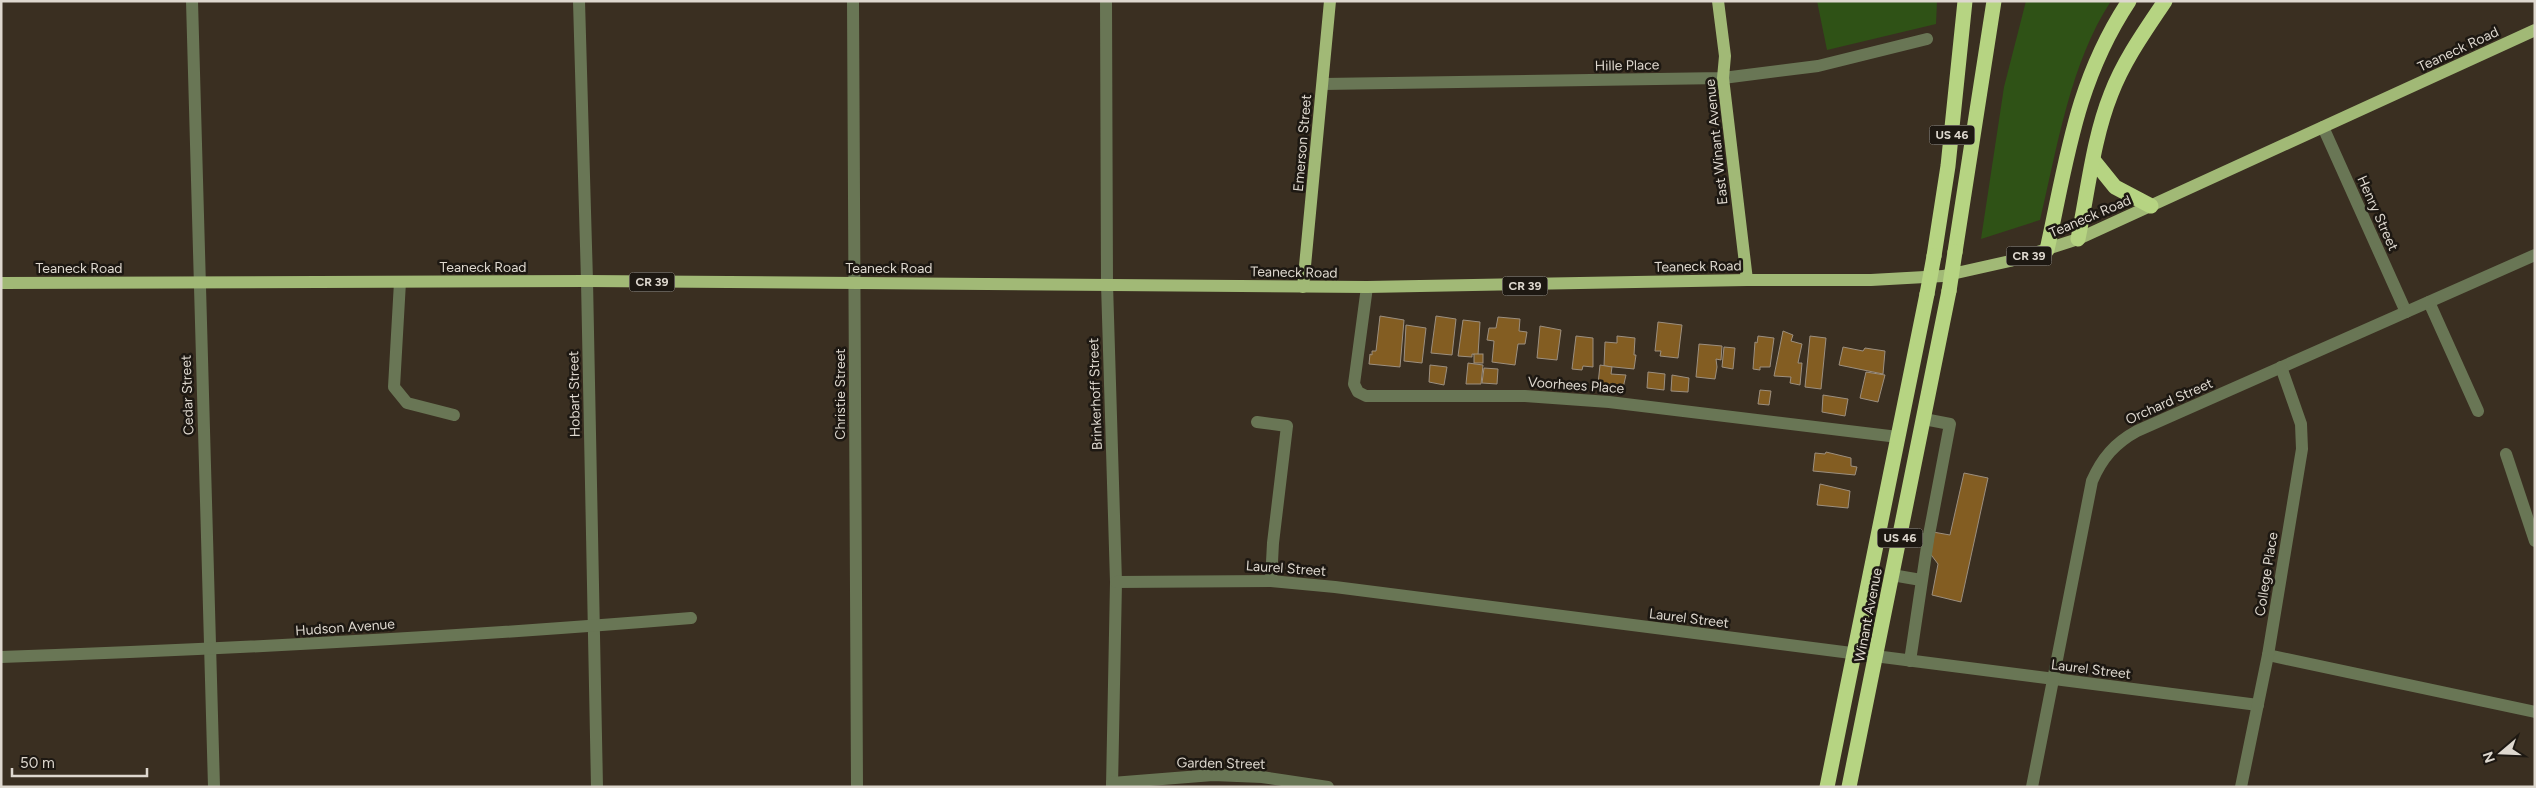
<svg xmlns="http://www.w3.org/2000/svg" width="2536" height="788" font-family="Figtree,sans-serif">
  <style>
    .green { fill: #2f5216 }
    .building { fill: #835d22; stroke: #9c8f7f }
    .lines { fill: none; stroke-linecap: round; stroke-linejoin: round }
    .minor { stroke: #697655; stroke-width: 12 }
    .major { stroke: #a1b976; stroke-width: 12 }
    .highway { stroke: #b6d482; stroke-width: 15 }
    .highway-bridge { stroke: #b6d482; stroke-width: 15 }
    .labels { text-anchor: middle; stroke-width: 5; stroke-linejoin: round; paint-order: stroke }
    .shield { fill: #1d1812; stroke: #a49e96; stroke-width: 1 }
    .shield-label { font-size: 12px; font-weight: bold; fill: #ded8cf }
    .street-label { font-size: 14px; fill: #ded8cf; stroke: #1d1812 }
  </style>
  <rect width="100%" height="100%" fill="#3a2f21"/>
  <!-- green -->
  <g class="green">
    <path d="M1817,1H1937L1936,24L1827,50Z"/>
    <path d="M2026,1H2111C2070,63 2057,149 2040,220L1981,239L2004,87Z"/>
  </g>
  <!-- building -->
  <g class="building">
    <path d="M1380,316L1404,320L1400,367L1369,364L1370,354L1372,355V351H1376Z"/>
    <path d="M1436,316L1456,319L1452,355L1431,353Z"/>
    <path d="M1498,317L1520,319L1519,331L1527,332L1525,344H1518L1515,365L1492,362L1494,341L1487,340L1489,328H1496Z"/>
    <path d="M1463,320L1480,322L1478,355L1472,354V357L1458,356Z"/>
    <path d="M1658,322L1682,325L1678,358L1660,356L1661,351H1655Z"/>
    <path d="M1406,325L1426,328L1422,363L1404,361Z"/>
    <path d="M1540,326L1561,330L1557,360L1537,358Z"/>
    <path d="M1783,331L1793,335L1791,341L1802,344L1798,363H1802L1800,385L1790,383L1791,377L1774,376Z"/>
    <path d="M1576,336L1593,338V367L1583,366L1582,370L1572,369Z"/>
    <path d="M1617,336L1635,338L1634,355H1636L1634,369L1604,366L1605,342L1617,343Z"/>
    <path d="M1758,336L1774,338L1770,367H1760V370L1753,369L1755,342L1757,343Z"/>
    <path d="M1810,336L1826,338L1821,389L1805,387Z"/>
    <path d="M1699,344L1722,346L1721,360L1716,359L1717,367L1715,379L1696,377Z"/>
    <path d="M1724,347L1735,348L1733,369L1722,367Z"/>
    <path d="M1843,347L1863,351L1865,348L1885,351L1883,374L1839,365Z"/>
    <rect x="1474" y="354" width="9" height="9"/>
    <path d="M1468,363L1483,365L1481,384H1466Z"/>
    <path d="M1430,365L1447,367L1444,385L1429,382Z"/>
    <path d="M1600,365L1612,367L1611,374L1626,375L1623,388L1598,384Z"/>
    <path d="M1484,368L1498,369L1497,384L1482,383Z"/>
    <path d="M1648,372L1665,374L1664,390L1647,388Z"/>
    <path d="M1866,372L1885,375L1878,402L1860,398Z"/>
    <path d="M1672,375L1689,378L1688,392L1671,391Z"/>
    <path d="M1760,390L1771,391L1769,405L1758,404Z"/>
    <path d="M1823,395L1848,399L1845,416L1822,412Z"/>
    <path d="M1826,452L1851,458V466L1857,467L1855,475L1813,471L1815,453L1825,454Z"/>
    <path d="M1964,473L1988,478L1961,602L1932,595L1938,564L1929,552L1933,532L1950,535Z"/>
    <path d="M1820,484L1850,491L1848,508L1817,505Z"/>
  </g>
  <g class="lines">
    <!-- minor -->
    <g class="minor">
      <path d="M192,1L214,787"/>
      <path d="M579,1L587,281L597,787"/>
      <path d="M853,1L857,787"/>
      <path d="M1106,1L1107,284L1116,582L1112,787"/>
      <path d="M1323,84L1723,78L1818,66L1927,39"/>
      <path d="M2323,127L2406,312"/>
      <path d="M400,282L394,387L407,403L454,415"/>
      <path d="M1367,287L1354,384L1358,392L1366,396H1525L1609,402L1898,437"/>
      <path d="M2429,302L2478,411"/>
      <path d="M1257,422L1287,426L1273,543L1271,581"/>
      <path d="M2506,454L2535,541"/>
      <path d="M1900,535L1928,540"/>
      <path d="M1892,575L1921,580"/>
      <path d="M1116,582L1271,581L1335,587L2258,705"/>
      <path d="M2268,655L2535,712"/>
      <path d="M1,657C231,649 461,637 691,618"/>
      <path d="M1910,661L1928,540L1950,424L1924,419"/>
      <path d="M1112,783L1213,775L1262,777L1328,787"/>
      <path d="M2032,787L2092,481C2102,458 2115,443 2137,431L2535,255"/>
      <path d="M2241,787L2268,655L2302,449L2301,424L2281,367"/>
    </g>
    <!-- major -->
    <g class="major">
      <path d="M1718,1L1725,56L1723,78L1747,280"/>
      <path d="M1,283L587,281L1367,287L1747,280H1871L1943,276L2010,261L2078,239L2535,30"/>
      <path d="M1303,287L1330,1"/>
    </g>
    <!-- highway -->
    <g class="highway">
      <path d="M2094,161L2115,187L2151,206"/>
      <path d="M2078,239C2088,191 2093,139 2111,94C2124,60 2145,31 2165,1"/>
      <path d="M2047,250C2067,159 2076,81 2129,1"/>
      <path d="M1955,252L1994,1"/>
      <path d="M1934,256L1948,166L1965,1"/>
      <path d="M1827,787L1927,294"/>
      <path d="M1849,787L1949,291"/>
    </g>
    <!-- highway-bridge -->
    <g class="highway-bridge">
      <path d="M1949,291L1955,252"/>
      <path d="M1927,294L1934,256"/>
    </g>
  </g>
  <g class="labels">
    <!-- shield labels -->
    <g class="shield">
      <rect x="1929.5" y="125.5" width="45" height="19" rx="4"/>
      <rect x="2006.5" y="246.5" width="45" height="19" rx="4"/>
      <rect x="629.5" y="272.5" width="45" height="19" rx="4"/>
      <rect x="1502.5" y="276.5" width="45" height="19" rx="4"/>
      <rect x="1877.5" y="528.5" width="45" height="19" rx="4"/>
    </g>
    <g class="shield-label">
      <text x="1952" y="139">US 46</text>
      <text x="2029" y="260">CR 39</text>
      <text x="652" y="286">CR 39</text>
      <text x="1525" y="290">CR 39</text>
      <text x="1900" y="542">US 46</text>
    </g>
    <!-- street labels -->
    <g class="street-label">
      <text transform="translate(2458 49) rotate(-25)" y="5">Teaneck Road</text>
      <text transform="translate(1627 65) rotate(-1)" y="5">Hille Place</text>
      <text transform="translate(1716 142) rotate(-96)" y="5">East Winant Avenue</text>
      <text transform="translate(1302 143) rotate(-85)" y="5">Emerson Street</text>
      <text transform="translate(2378 213) rotate(66)" y="5">Henry Street</text>
      <text transform="translate(2090 216) rotate(-23)" y="5">Teaneck Road</text>
      <text transform="translate(1698 266) rotate(-1)" y="5">Teaneck Road</text>
      <text x="483" y="272">Teaneck Road</text>
      <text x="79" y="273">Teaneck Road</text>
      <text x="889" y="273">Teaneck Road</text>
      <text transform="translate(1294 272) rotate(1)" y="5">Teaneck Road</text>
      <text transform="translate(1576 385) rotate(4)" y="5">Voorhees Place</text>
      <text transform="translate(574 394) rotate(-91)" y="5">Hobart Street</text>
      <text transform="translate(840 394) rotate(-90)" y="5">Christie Street</text>
      <text transform="translate(1095 394) rotate(-92)" y="5">Brinkerhoff Street</text>
      <text transform="translate(187 395) rotate(-92)" y="5">Cedar Street</text>
      <text transform="translate(2169 401) rotate(-24)" y="5">Orchard Street</text>
      <text transform="translate(1286 568) rotate(4)" y="5">Laurel Street</text>
      <text transform="translate(2266 574) rotate(-81)" y="5">College Place</text>
      <text transform="translate(1868 615) rotate(-79)" y="5">Winant Avenue</text>
      <text transform="translate(1689 618) rotate(7)" y="5">Laurel Street</text>
      <text transform="translate(345 627) rotate(-4)" y="5">Hudson Avenue</text>
      <text transform="translate(2091 669) rotate(7)" y="5">Laurel Street</text>
      <text transform="translate(1221 763) rotate(1)" y="5">Garden Street</text>
    </g>
  </g>
  <!-- border -->
  <rect width="2536" height="788" fill="none" stroke="#ded8cf" stroke-width="5"/>
  <!-- north arrow -->
  <g transform="translate(2501 753) rotate(251)" stroke="#1d1812" stroke-width="4" paint-order="stroke">
  <path d="M0-4L9 19L0 12L-9 19Z" fill="#ded8cf"/>
  <text y="-8" font-size="14" font-weight="bold" text-anchor="middle" fill="#ded8cf">N</text>
  </g>
  <!-- scale -->
  <path d="M12 768v8h135v-8" fill="none" stroke="#ded8cf" stroke-width="2.5"/>
  <text x="20" y="768" font-size="15" fill="#ded8cf" stroke="#1d1812" stroke-width="4" paint-order="stroke">50 m</text>
</svg>
